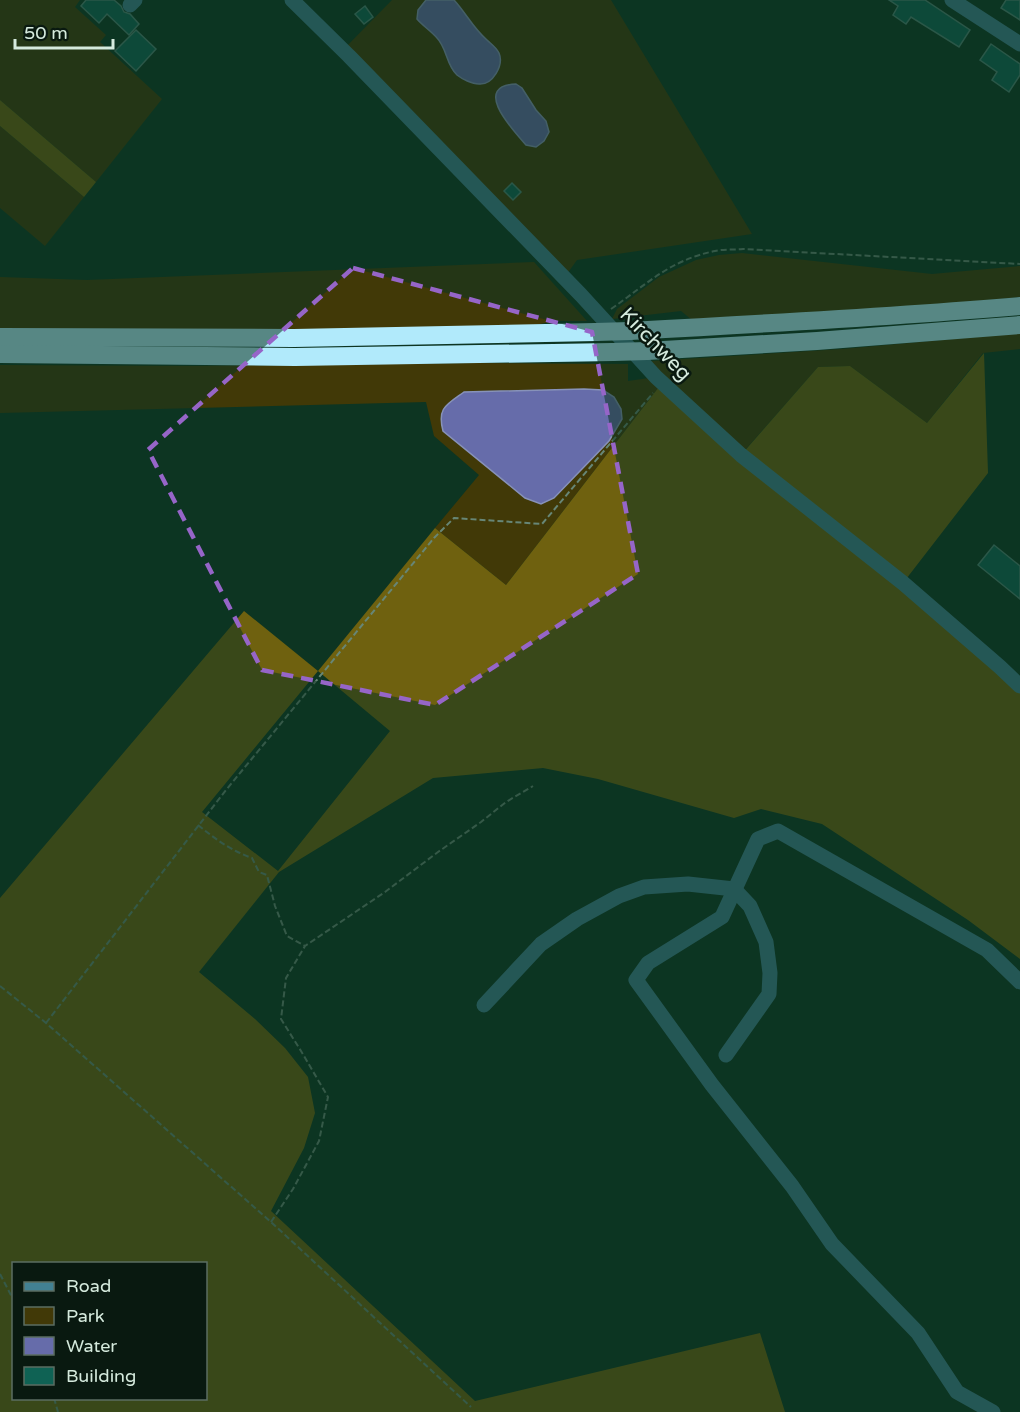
<svg xmlns="http://www.w3.org/2000/svg" width="1020" height="1412" font-family="'Varela Round',sans-serif">
  <style>
    .green { fill: #413907 }
    .forest { fill: #6f610f; fill-rule: evenodd }
    .water { fill: #666caa; stroke: #8792b9; stroke-width: 1.5 }
    .building { fill: #0f6254; stroke: #4e8075; stroke-width: 1.5 }
    .lines { fill: none; stroke-linecap: round; stroke-linejoin: round }
    .path { stroke: #678676; stroke-width: 2; stroke-dasharray: 6 3; stroke-linecap: butt }
    .minor { stroke: #428193; stroke-width: 15 }
    .highway { stroke: #b1eafb; stroke-width: 18 }
    .highway-bridge { stroke: #b1eafb; stroke-width: 18 }
    .marked { fill: none; stroke: #9665c8; stroke-width: 4.5; stroke-dasharray: 12 8; stroke-linejoin: round }
    .labels { text-anchor: middle; stroke-width: 5; stroke-linejoin: round; paint-order: stroke }
    .street-label { font-size: 21px; fill: #d5eadd; stroke: #091910 }
  </style>
  <rect width="100%" height="100%" fill="#0d3522"/>
  <!-- green -->
  <g class="green">
    <path d="M0,0H80L75,7L106,35L100,42L162,99L96,182L0,100Z"/>
    <path d="M392,0H611L752,234L577,260L564,278L343,50Z"/>
    <path d="M0,126L84,197L45,246L0,208Z"/>
    <path d="M742,253L932,274L1020,266V297L889,310L692,320L681,311L612,319L617,309L659,277L696,260L719,255Z"/>
    <path d="M534,262L587,321H555L535,325L392,331L0,330V277L87,280Z"/>
    <path d="M1020,333V349L983,353L927,423L850,366L818,367L745,450L671,385L651,361L842,349Z"/>
    <path d="M476,363L628,364V381L656,377L662,383L506,585L435,528L479,475L434,436L426,402L0,413V365L196,366Z"/>
  </g>
  <!-- forest -->
  <g class="forest">
    <path d="M0,100L96,182L84,197L0,126Z"/>
    <path d="M984,353L988,473L903,583L1020,686V959L968,920L822,824L761,809L734,818L598,779L543,768L433,778L279,872L199,972L255,1019L285,1048L308,1077L315,1113L304,1148L271,1211L475,1401L760,1333L785,1412H0V898L244,611L318,671L435,528L506,585L662,383L741,455L818,367L850,366L927,423ZM318,671L390,731L278,871L202,812ZM14,1264H206V1398H14Z"/>
  </g>
  <!-- water -->
  <g class="water">
    <path d="M426,0H454C466,13 473,28 487,40C491,44 496,47 499,53C504,65 493,85 479,84C472,84 462,79 457,75C446,65 447,48 437,38C431,31 423,26 417,19L418,10Z"/>
    <path d="M516,84L522,88L536,110L546,121L549,132L544,141L536,147L526,145C513,130 471,86 516,84Z"/>
    <path d="M584,389L603,390L614,397L621,409L622,419L609,441L554,498L541,504L525,498L443,431C437,408 446,405 464,392Z"/>
  </g>
  <!-- building -->
  <g class="building">
    <path d="M86,0H114L121,6L124,12L130,14L139,24L129,35L107,14L99,23L81,6Z"/>
    <path d="M889,0H925L970,30L959,47L911,17L906,24L893,15L898,6Z"/>
    <path d="M1006,0H1020V20L1001,8Z"/>
    <path d="M365,6L373,17L364,24L355,14Z"/>
    <path d="M136,30L156,49L136,71L115,51Z"/>
    <path d="M991,44L1020,64V75L1009,92L992,80L997,72L980,60Z"/>
    <path d="M512,183L521,192L513,200L504,191Z"/>
    <path d="M994,545L1020,566V599L978,565Z"/>
  </g>
  <g class="lines">
    <!-- path -->
    <g class="path">
      <path d="M611,309C647,284 670,260 715,251C724,249 734,250 743,249L1020,264"/>
      <path d="M198,825C215,839 232,851 252,858L259,872L267,875L275,906L287,936L305,946"/>
      <path d="M0,986L46,1023L271,1222L471,1407"/>
      <path d="M46,1023L226,790L434,538L454,518L542,524L653,393"/>
      <path d="M271,1222L293,1189L319,1141L328,1097L301,1051L281,1019L286,978L305,946L385,892L438,852L481,822L506,802L533,786"/>
      <path d="M0,1274L14,1301"/>
      <path d="M54,1398L58,1412"/>
    </g>
    <!-- minor -->
    <g class="minor">
      <path d="M292,0L349,56L581,295L656,377L741,455L903,583L1000,667L1020,686"/>
      <path d="M952,0L1020,44"/>
      <path d="M130,5L135,0"/>
      <path d="M484,1005L541,944L577,919L619,896L644,887L688,884L734,889L750,906L766,942L770,973L769,994L726,1055"/>
      <path d="M993,1412L957,1392L918,1333L832,1244L792,1186L712,1085L636,980L648,963L722,917L758,839L778,831L987,950L1020,982"/>
    </g>
    <!-- highway -->
    <g class="highway">
      <path d="M630,331C760,324 890,317 1020,306"/>
      <path d="M0,337L294,338L596,332"/>
      <path d="M647,351L817,341L1020,325"/>
      <path d="M0,354L295,357L613,352"/>
    </g>
    <!-- highway-bridge -->
    <g class="highway-bridge">
      <path d="M596,332L630,331"/>
      <path d="M613,352L647,351"/>
    </g>
  </g>
  <!-- marked area -->
  <path d="M0 0H1020V1412H0ZM353,268L592,332L638,574L435,705L262,670L148,450Z" fill="#0d3522" fill-opacity=".55" fill-rule="evenodd"/>
  <path class="marked" d="M353,268L592,332L638,574L435,705L262,670L148,450Z"/>
  <g class="labels">
    <!-- street labels -->
    <g class="street-label">
      <text transform="translate(656 344) rotate(46)" y="7">Kirchweg</text>
    </g>
  </g>
  <!-- legend -->
  <rect x="12" y="1262" width="195" height="138" fill="#091910" stroke="#5b6d62" stroke-width="1.5"/>
  <rect x="24" y="1282" width="30" height="9" fill="#428193" stroke="#5b6d62" stroke-width="1.5"/>
  <text x="66" y="1292" font-size="18" fill="#d5eadd">Road</text>
  <rect x="24" y="1307" width="30" height="18" fill="#413907" stroke="#5b6d62" stroke-width="1.5"/>
  <text x="66" y="1322" font-size="18" fill="#d5eadd">Park</text>
  <rect x="24" y="1337" width="30" height="18" fill="#666caa" stroke="#5b6d62" stroke-width="1.5"/>
  <text x="66" y="1352" font-size="18" fill="#d5eadd">Water</text>
  <rect x="24" y="1367" width="30" height="18" fill="#0f6254" stroke="#5b6d62" stroke-width="1.5"/>
  <text x="66" y="1382" font-size="18" fill="#d5eadd">Building</text>
  <!-- scale -->
  <path d="M15 39v9h98v-9" fill="none" stroke="#d5eadd" stroke-width="3"/>
  <text x="24" y="39" font-size="18" fill="#d5eadd" stroke="#091910" stroke-width="4.5" paint-order="stroke">50 m</text>
</svg>
